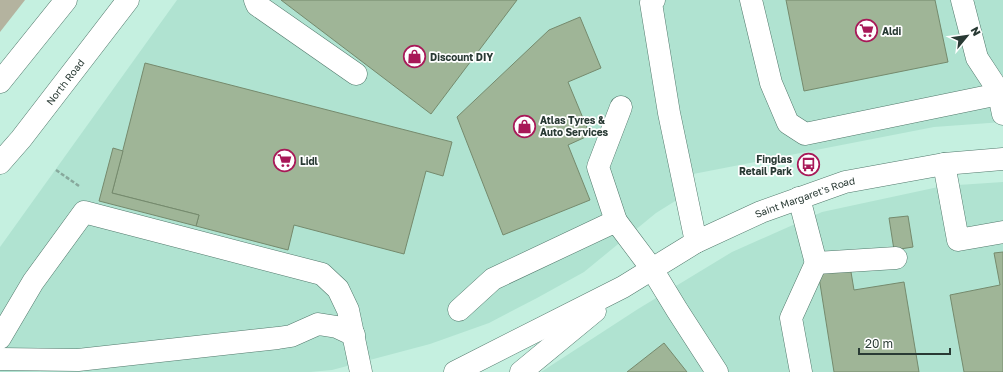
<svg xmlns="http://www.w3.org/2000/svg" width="1003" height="372" font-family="'Golos Text',sans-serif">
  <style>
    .built { fill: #b0e3d1 }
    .green { fill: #b4b39f }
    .building { fill: #9fb597; stroke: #758a6d }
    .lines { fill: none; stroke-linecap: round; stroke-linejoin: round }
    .minor-casing { stroke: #52796c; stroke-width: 23 }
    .major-casing { stroke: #52796c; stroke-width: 23 }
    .path { stroke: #87a89c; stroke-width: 2.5; stroke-dasharray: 4 2; stroke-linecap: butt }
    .minor { stroke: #fff; stroke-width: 22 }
    .major { stroke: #fff; stroke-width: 22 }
    .labels { text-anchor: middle; stroke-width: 3.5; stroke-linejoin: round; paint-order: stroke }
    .poi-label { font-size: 10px; font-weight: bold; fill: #293a34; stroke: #fff; text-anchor: start }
    .street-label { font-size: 10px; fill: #293a34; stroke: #fff }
  </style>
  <rect width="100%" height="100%" fill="#c5f0e0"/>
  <!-- built -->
  <g class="built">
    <path d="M177,0H1003V122L934,127L688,175V193L656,213L584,272L537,298L489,323L430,344L332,370L310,372H0V247Z"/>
    <path d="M1003,182V372H541L638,309L732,252L822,212L943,186Z"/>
  </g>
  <!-- green -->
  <path class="green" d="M0,0H25L0,32Z"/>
  <!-- building -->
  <g class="building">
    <path d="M281,0H517L431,114Z"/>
    <path d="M786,0H935L948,62L804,91Z"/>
    <path d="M580,17L601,68L568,82L590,135L568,145L590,200L503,235L457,117L549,30Z"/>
    <path d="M145,63L452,142L443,176L426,171L404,254L294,225L288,250L196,226L199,215L112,193Z"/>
    <path d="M113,148L123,151L112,193L199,215L196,226L99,201Z"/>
    <path d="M908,216L913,247L894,250L889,218Z"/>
    <path d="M1003,252V372H964L950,295L1000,285L994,253Z"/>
    <path d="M850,266L854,290L904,282L919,372H834L818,271Z"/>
    <path d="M664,343L687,372H627Z"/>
  </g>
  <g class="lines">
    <defs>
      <g id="minor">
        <path d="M255,0L257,5L356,74"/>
        <path d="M654,0L651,3L669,113L696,242"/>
        <path d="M751,0L771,83L788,123L805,134L999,94"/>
        <path d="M962,0L977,58L998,90L1003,114"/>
        <path d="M944,164L958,240L1003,232"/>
        <path d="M799,198L816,263L896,258"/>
        <path d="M616,221L598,167L621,107"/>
        <path d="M459,310L493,279L616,221L652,269L677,310L717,372"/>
        <path d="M0,338L33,282L84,212L322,274L338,289L348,310L361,372"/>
        <path d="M0,359L78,360L278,338L291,336L318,324L337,327L354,335"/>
        <path d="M801,372L791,318L816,263"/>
      </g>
      <g id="major">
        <path d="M0,82L66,0"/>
        <path id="s1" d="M0,163L21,139L128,0"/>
        <path id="s2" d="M455,372L623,287L696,242L761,212L845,182L944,164L1003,159"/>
        <path d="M521,372L595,311"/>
      </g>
    </defs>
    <!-- minor casing -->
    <use href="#minor" class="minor-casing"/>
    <!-- major casing -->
    <use href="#major" class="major-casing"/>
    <!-- path -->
    <path class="path" d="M56,170L79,186"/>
    <!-- minor -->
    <use href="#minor" class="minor"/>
    <!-- major -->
    <use href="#major" class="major"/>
  </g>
  <!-- icons -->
  <defs>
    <symbol id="supermarket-ring" viewBox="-11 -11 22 22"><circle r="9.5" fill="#fff" stroke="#a81958" stroke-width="1.5"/><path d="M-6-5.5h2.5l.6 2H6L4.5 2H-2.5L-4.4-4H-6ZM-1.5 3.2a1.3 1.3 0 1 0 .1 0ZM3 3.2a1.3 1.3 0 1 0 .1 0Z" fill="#a81958"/></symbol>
    <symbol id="shop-ring" viewBox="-11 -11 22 22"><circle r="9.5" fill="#fff" stroke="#a81958" stroke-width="1.5"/><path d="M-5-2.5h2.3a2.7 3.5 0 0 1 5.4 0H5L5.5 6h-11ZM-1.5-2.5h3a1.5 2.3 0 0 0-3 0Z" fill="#a81958"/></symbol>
    <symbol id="bus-ring" viewBox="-11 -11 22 22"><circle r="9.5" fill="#fff" stroke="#a81958" stroke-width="1.5"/><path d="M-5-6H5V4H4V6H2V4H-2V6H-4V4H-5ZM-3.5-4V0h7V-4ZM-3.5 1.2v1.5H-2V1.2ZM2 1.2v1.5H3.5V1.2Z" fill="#a81958"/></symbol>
  </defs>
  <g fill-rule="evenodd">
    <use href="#supermarket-ring" x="854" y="18" width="25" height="25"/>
    <use href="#shop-ring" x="402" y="44" width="25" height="25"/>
    <use href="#shop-ring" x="512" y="114" width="25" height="25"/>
    <use href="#supermarket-ring" x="272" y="148" width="25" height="25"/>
    <use href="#bus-ring" x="796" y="152" width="25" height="25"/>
  </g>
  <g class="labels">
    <!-- poi labels -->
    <g class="poi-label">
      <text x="882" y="35">Aldi</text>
      <text x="430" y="61">Discount DIY</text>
      <text x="540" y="124">Atlas Tyres &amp;<tspan x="540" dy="12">Auto Services</tspan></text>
      <text x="792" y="163" text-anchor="end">Finglas<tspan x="792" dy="12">Retail Park</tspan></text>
      <text x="300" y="165">Lidl</text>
    </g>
    <!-- street labels -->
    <g class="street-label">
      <text dy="4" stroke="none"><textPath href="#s1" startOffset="104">North Road</textPath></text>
      <text dy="4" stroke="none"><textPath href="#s2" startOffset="392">Saint Margaret's Road</textPath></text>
    </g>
  </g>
  <!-- north arrow -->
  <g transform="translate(967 36) rotate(61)" stroke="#ffffff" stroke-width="3" paint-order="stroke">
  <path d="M0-3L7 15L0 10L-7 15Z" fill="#293a34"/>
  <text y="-6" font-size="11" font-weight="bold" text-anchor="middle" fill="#293a34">N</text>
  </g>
  <!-- scale -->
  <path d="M859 348v6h91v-6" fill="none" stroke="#293a34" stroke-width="2"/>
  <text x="865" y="348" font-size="12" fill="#293a34" stroke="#ffffff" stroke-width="3" paint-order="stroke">20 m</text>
</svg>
